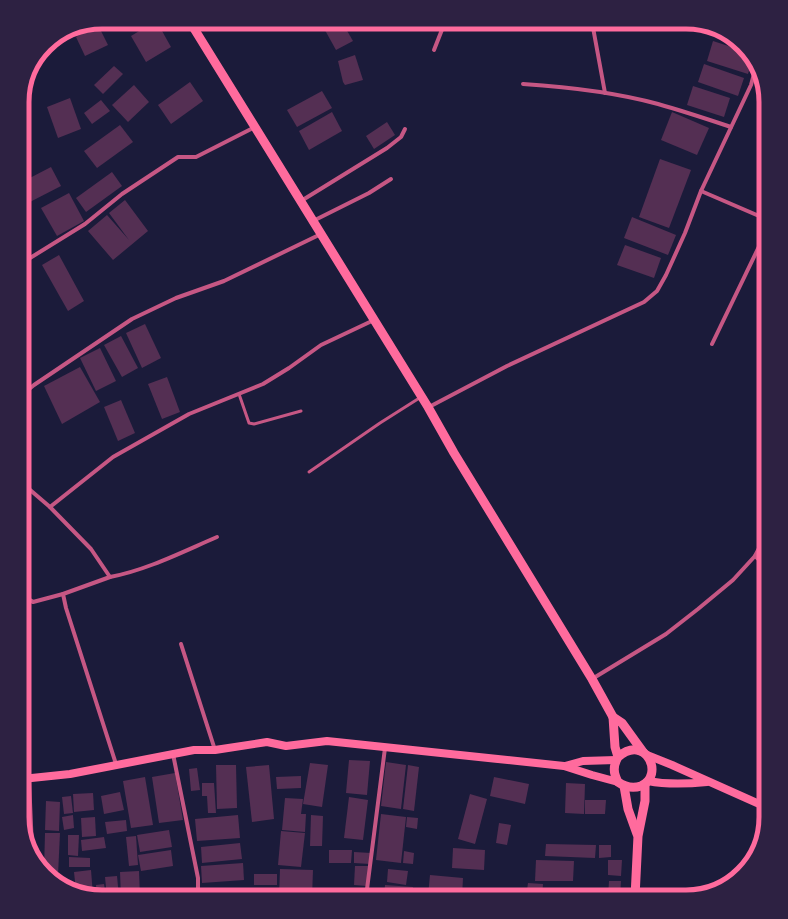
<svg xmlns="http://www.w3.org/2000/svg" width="788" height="919" font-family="Poppins,sans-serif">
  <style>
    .building { fill: #542f53 }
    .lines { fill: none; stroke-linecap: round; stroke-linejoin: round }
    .service { stroke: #c65784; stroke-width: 3 }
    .minor { stroke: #c65784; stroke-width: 4 }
    .secondary { stroke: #ff6b9d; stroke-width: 8 }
    .primary { stroke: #ff6b9d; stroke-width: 9 }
    .rim { fill: none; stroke: #ff6b9d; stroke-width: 5 }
  </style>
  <rect width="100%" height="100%" fill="#1b1b3a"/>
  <!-- building -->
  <g class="building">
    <path d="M154,22H157L171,47L146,62L131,36Z"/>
    <path d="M342,22L353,41L336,50L321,23Z"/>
    <path d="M98,25L108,45L85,56L76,37Z"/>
    <path d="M713,41L750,53L752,61L748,74L707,61Z"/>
    <path d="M355,55L363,80L345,85L343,82L338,61Z"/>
    <path d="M704,64L744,78L738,96L698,82Z"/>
    <path d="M114,66L123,74L103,94L94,85Z"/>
    <path d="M190,82L203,101L171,124L158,105Z"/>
    <path d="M134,85L149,102L128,122L112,105Z"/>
    <path d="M693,86L730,98L724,117L687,105Z"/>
    <path d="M322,91L332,108L297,127L287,110Z"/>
    <path d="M70,98L81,129L58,138L47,107Z"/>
    <path d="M101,100L110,111L92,124L84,113Z"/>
    <path d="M332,112L342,131L309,150L299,131Z"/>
    <path d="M672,112L709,128L697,155L661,140Z"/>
    <path d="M387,122L395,135L374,149L366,136Z"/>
    <path d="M120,125L133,142L97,168L84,151Z"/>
    <path d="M660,159L691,170L669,228L639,217Z"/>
    <path d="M51,167L61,186L28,203L22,193V182Z"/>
    <path d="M112,172L122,186L86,212L76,198Z"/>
    <path d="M69,193L84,221L57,236L41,208Z"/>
    <path d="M125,200L148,231L113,260L88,231L107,215L129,240L109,213Z"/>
    <path d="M632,217L676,235L668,255L624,238Z"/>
    <path d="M625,245L661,258L654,278L617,265Z"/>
    <path d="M59,255L84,301L68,311L42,265Z"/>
    <path d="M145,324L161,358L142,368L126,333Z"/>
    <path d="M121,336L138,368L122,377L104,345Z"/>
    <path d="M100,348L116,381L96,391L80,358Z"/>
    <path d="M80,367L100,402L62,424L44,386Z"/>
    <path d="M167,377L180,412L162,419L148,384Z"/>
    <path d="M121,400L135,433L118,441L104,407Z"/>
    <path d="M349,760L370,761L367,795L346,793Z"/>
    <path d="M386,762L406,765L401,809L381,806Z"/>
    <path d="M310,763L328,765L322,807L303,804Z"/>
    <path d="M216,765H236L237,808L217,809Z"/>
    <path d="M269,765L274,819L252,822L246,767Z"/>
    <path d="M408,765L419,767L414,811L403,809Z"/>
    <path d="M197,768L200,790L191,791L189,769Z"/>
    <path d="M175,773L183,820L159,823L152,777Z"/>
    <path d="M301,776V788L277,789L276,777Z"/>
    <path d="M145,777L153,825L131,828L123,781Z"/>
    <path d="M494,777L529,784L525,804L490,796Z"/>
    <path d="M202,783H214L216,813H208L207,796H202Z"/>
    <path d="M566,783L585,784L584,814L565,813Z"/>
    <path d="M120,792L124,810L104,814L101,796Z"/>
    <path d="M93,793L94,810L74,812L73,794Z"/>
    <path d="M470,794L487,799L475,844L458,839Z"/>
    <path d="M71,796L73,813L64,814L62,797Z"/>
    <path d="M349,797L368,800L363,840L344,838Z"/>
    <path d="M285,798L303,799L301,814H306L305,832L282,830Z"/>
    <path d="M585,800H606L605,814H585Z"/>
    <path d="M46,801L60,802L59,831L45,830Z"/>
    <path d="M381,814L406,817L401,863L376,860Z"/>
    <path d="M73,815L74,828L64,830L62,817Z"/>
    <path d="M238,815L240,838L197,841L195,819Z"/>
    <path d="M311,815L323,816L322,846H310Z"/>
    <path d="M95,817L96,836L82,837L81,818Z"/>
    <path d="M407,817L418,818L417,829L406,827Z"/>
    <path d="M126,820L127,831L107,834L105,822Z"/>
    <path d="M499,823L511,825L507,845L496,843Z"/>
    <path d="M169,830L172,847L140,852L137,835Z"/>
    <path d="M281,831L305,833L301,867L278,865Z"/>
    <path d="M45,833H60L58,875H50L44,870Z"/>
    <path d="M68,835H79L78,856L68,855Z"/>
    <path d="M136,836L138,865L129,866L126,837Z"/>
    <path d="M104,837L106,848L82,851L81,840Z"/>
    <path d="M240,843L242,859L202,863L201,847Z"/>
    <path d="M546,844L596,845L595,858L545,856Z"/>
    <path d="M599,845H611V857L599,858Z"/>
    <path d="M453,848L485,850L484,870L452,868Z"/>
    <path d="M171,850L173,866L141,871L138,855Z"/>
    <path d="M329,850H352L351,863H329Z"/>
    <path d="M404,851L414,853L413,864L403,863Z"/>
    <path d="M354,852L371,853L370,864L354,863Z"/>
    <path d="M69,857L90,858V867H69Z"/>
    <path d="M536,860L574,861L573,881H535Z"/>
    <path d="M608,860H622L621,876L608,875Z"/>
    <path d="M243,863L244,880L202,883L201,866Z"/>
    <path d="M355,866H368L367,886L354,885Z"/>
    <path d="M280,869L313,870L312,897H279Z"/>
    <path d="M388,869L408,871L406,885L387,882Z"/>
    <path d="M91,870L93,895L76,891L74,872Z"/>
    <path d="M139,871L140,897H121L120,872Z"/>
    <rect x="254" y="874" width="23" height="11"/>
    <path d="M430,875L463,878L462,897L428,896Z"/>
    <path d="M117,876L119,897H107L105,877Z"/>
    <path d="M609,881H621L620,897H608Z"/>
    <path d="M528,883L543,884L542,897H526Z"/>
    <path d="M104,884L106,897L97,896L96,885Z"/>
    <path d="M385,885L413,887L412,897H384Z"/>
    <path d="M263,892V897H219V893Z"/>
  </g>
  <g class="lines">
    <!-- service -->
    <g class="service">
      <path d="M239,394L249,423L254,424L301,411"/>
      <path d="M309,472L380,423L421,397"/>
    </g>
    <!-- minor -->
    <g class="minor">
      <path d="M592,22L605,93"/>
      <path d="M434,50L445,22"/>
      <path d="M523,84C569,87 614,92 658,104C683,111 707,119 731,127"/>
      <path d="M701,191L766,219"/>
      <path d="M301,201L387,148L401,137L405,129"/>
      <path d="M313,221L369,193L391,179"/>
      <path d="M22,263L85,224L122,194L178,157H196L255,127"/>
      <path d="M712,344L766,232"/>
      <path d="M22,395L34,385L132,319L176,298L224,281L321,234"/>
      <path d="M429,407L507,366L644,302L657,291L666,275L685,233L701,191L751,85L755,70"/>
      <path d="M22,483L50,507L91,549L110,577L63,594L66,608L116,764"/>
      <path d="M50,507L113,457L189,414L263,384L289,368L321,345L374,320"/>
      <path d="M755,556L766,566"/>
      <path d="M110,577C147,570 182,552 217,537"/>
      <path d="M22,595L33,602L63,594"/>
      <path d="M181,644L215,750"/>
      <path d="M592,679L666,634L698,609L733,580L755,556L766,535"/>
      <path d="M173,754L198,878V897"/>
      <path d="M29,779L32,848"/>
      <path d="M366,897L385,748"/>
    </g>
    <!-- secondary -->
    <g class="secondary">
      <path d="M647,755L672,765L766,807"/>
      <path d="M565,766L583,761L616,760"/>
      <path d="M22,779L70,774L194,750H215L267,742L286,746L327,741L564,766L592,775L618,782"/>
      <path d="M648,781C668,785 687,784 707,782"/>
    </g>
    <!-- primary -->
    <g class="primary">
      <path d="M190,22L428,407L454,453L592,679L613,717L622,723L643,752"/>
      <path d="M613,717L615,747L618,757C613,766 613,772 618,782C625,787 632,789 641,786C665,776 646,733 618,757"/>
      <path d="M624,786L628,809L637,834"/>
      <path d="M635,897L638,836L645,801V784"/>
    </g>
  </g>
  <!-- crop -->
  <path d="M0 0H788V919H0ZM102 29H686A73 73 0 0 1 759 102V817A73 73 0 0 1 686 890H102A73 73 0 0 1 29 817V102A73 73 0 0 1 102 29Z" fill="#2d2142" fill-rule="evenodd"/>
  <path class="rim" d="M102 29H686A73 73 0 0 1 759 102V817A73 73 0 0 1 686 890H102A73 73 0 0 1 29 817V102A73 73 0 0 1 102 29Z"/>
</svg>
